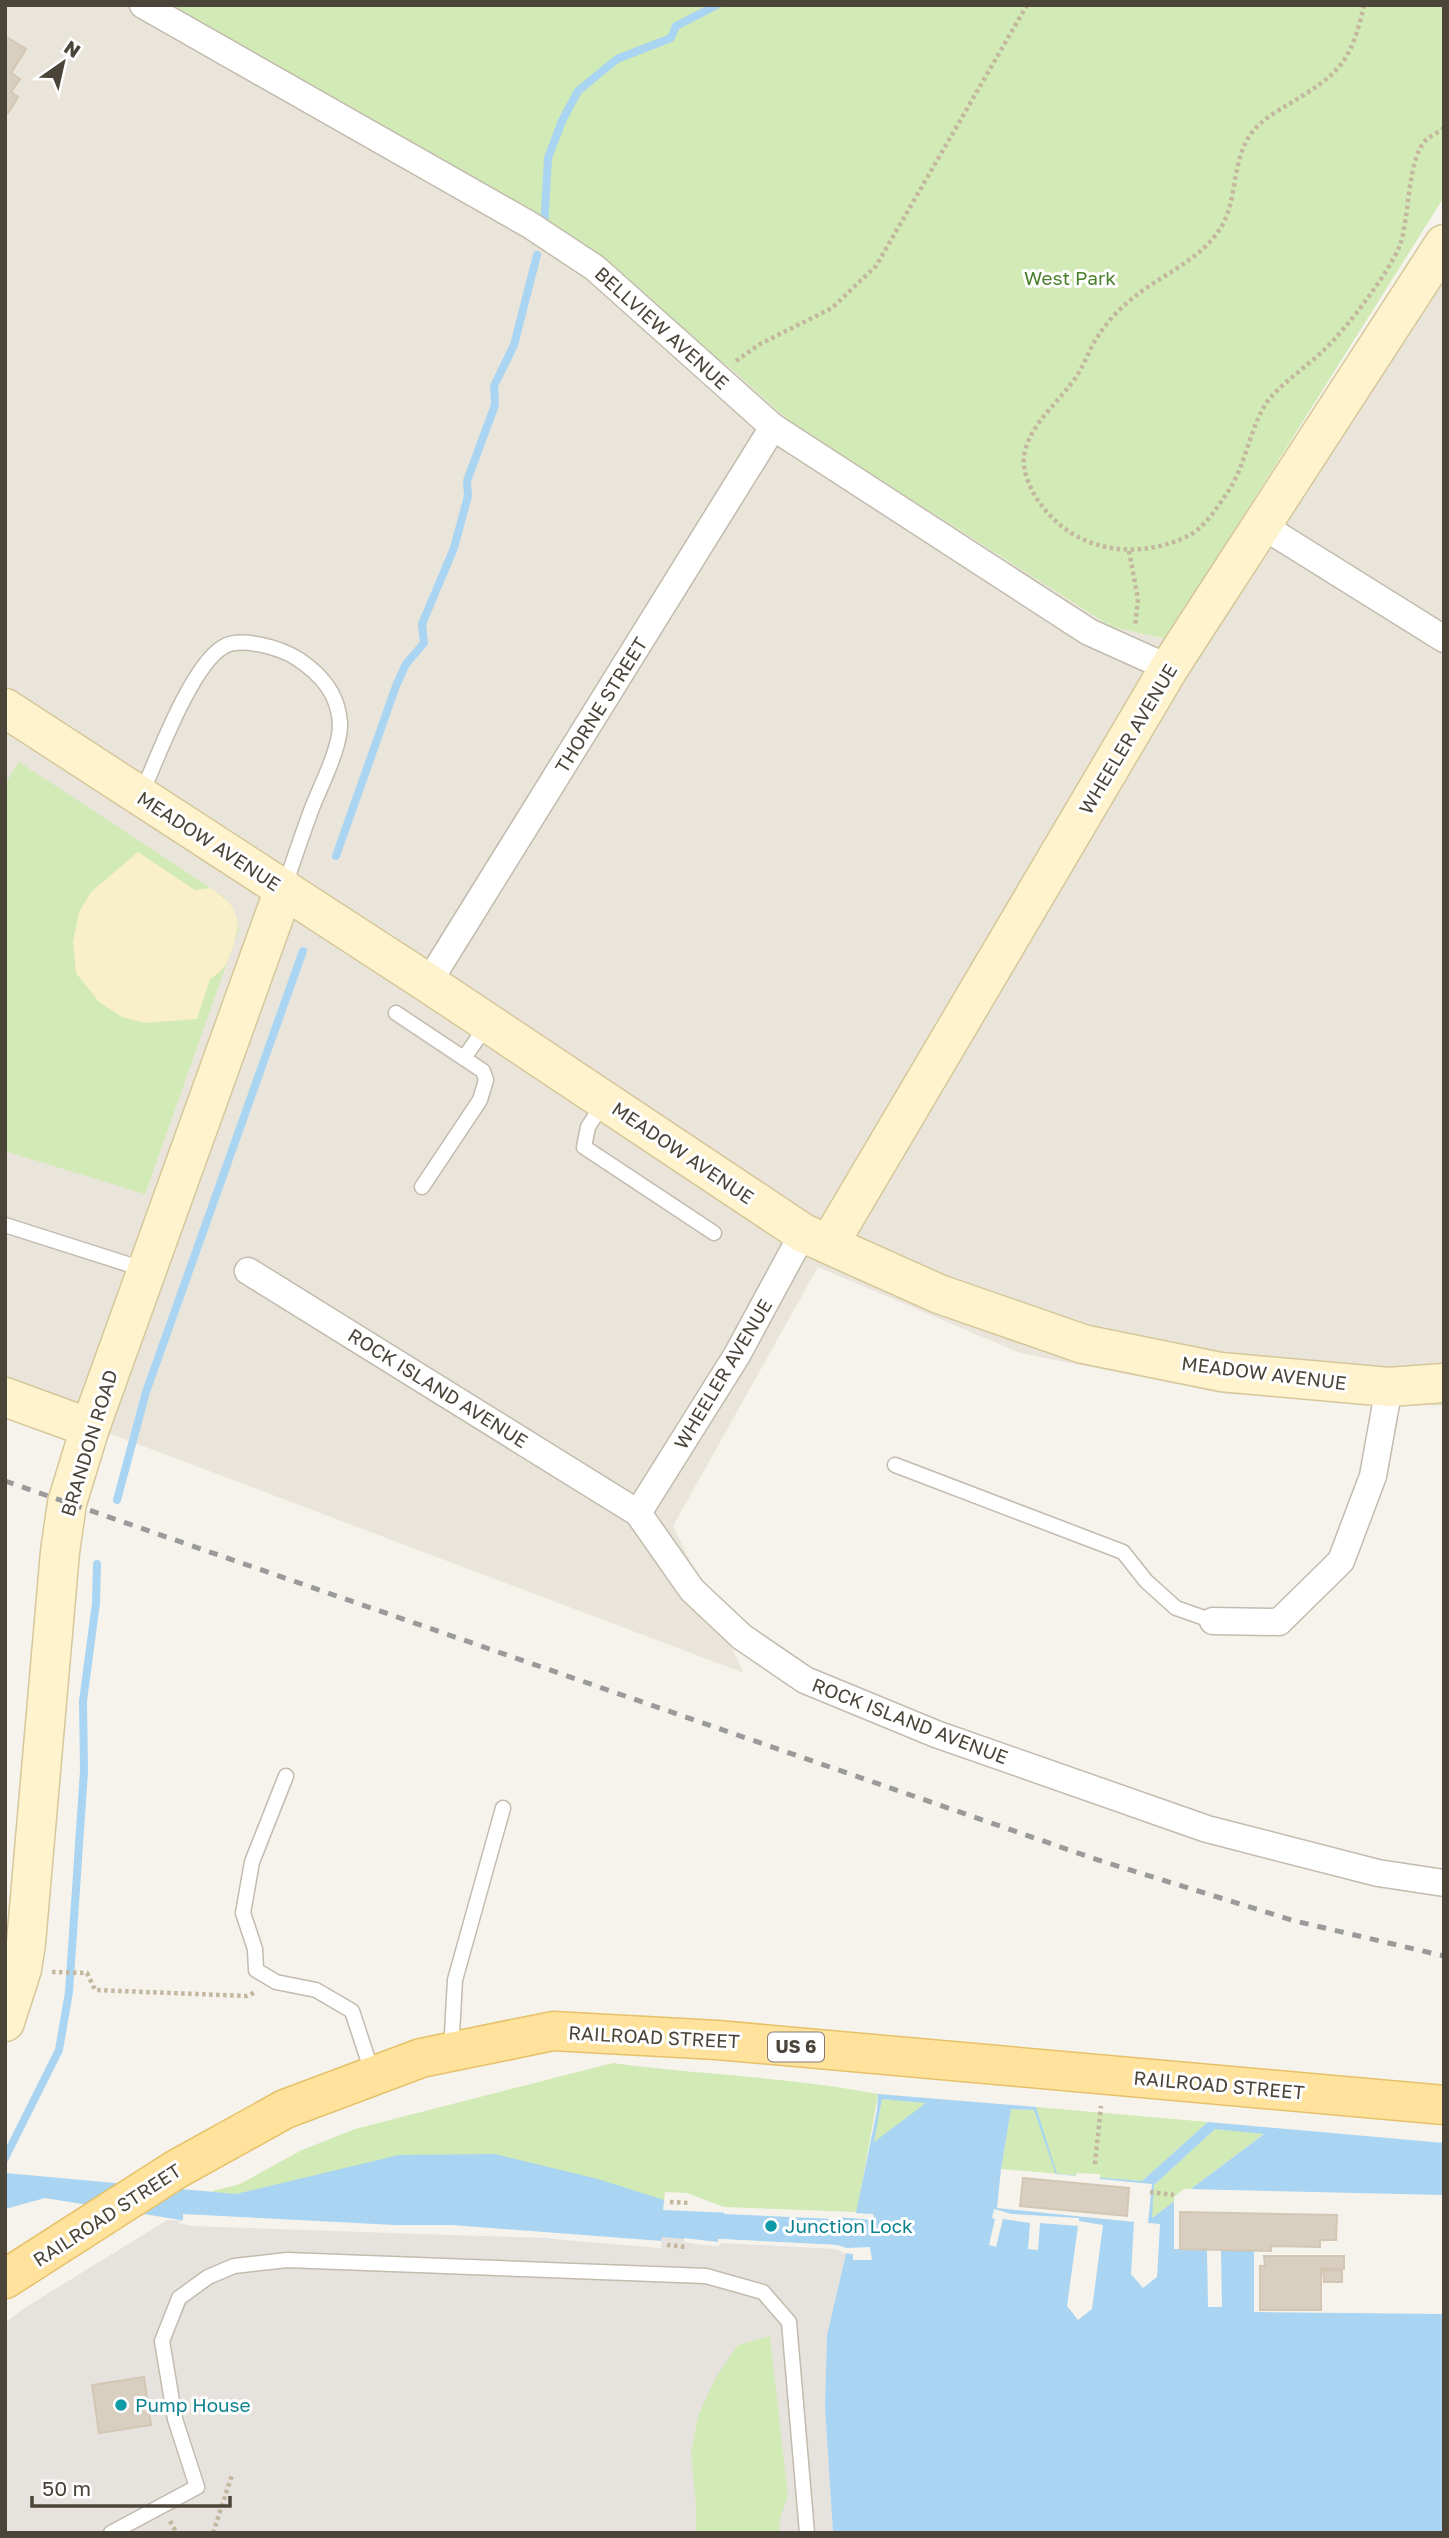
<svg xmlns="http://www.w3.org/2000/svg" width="1449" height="2538" font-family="'Golos Text',sans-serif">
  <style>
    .residential { fill: #eae5da }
    .industrial { fill: #e6e2dd }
    .green { fill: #d2eab5 }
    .sand { fill: #f9efc9 }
    .water { fill: #a9d4f2; fill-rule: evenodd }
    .pier { fill: #f6f3ec }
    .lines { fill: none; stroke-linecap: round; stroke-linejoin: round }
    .stream { stroke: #a9d4f2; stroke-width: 8 }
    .building { fill: #d8cfc1; stroke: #d3c7b4; stroke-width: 2 }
    .lane-casing { stroke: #c2bbae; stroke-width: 17 }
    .street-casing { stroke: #c2bbae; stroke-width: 29 }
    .secondary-casing { stroke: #d6c79b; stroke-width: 41 }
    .primary-casing { stroke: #e6c16a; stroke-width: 41 }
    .path { stroke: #c4b79f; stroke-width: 4.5; stroke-dasharray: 3.5 3.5; stroke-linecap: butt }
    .lane { stroke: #fff; stroke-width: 14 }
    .street { stroke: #fff; stroke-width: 26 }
    .secondary { stroke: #fff3cd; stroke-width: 38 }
    .primary { stroke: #ffe39c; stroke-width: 38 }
    .rail { stroke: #9a9a9a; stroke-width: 5; stroke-dasharray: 9 9; stroke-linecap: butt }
    .culture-dot { fill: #0f9aa8; stroke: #fff; stroke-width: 2.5 }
    .labels { text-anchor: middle; stroke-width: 6; stroke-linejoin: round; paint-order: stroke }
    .shield { fill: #fff; stroke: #817c74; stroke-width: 2 }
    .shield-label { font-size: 18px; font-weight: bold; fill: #4b4439 }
    .park-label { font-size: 19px; fill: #4a7f2a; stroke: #fff }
    .street-label { font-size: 19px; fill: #4b4439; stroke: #fff }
    .culture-label { font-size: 19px; fill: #0d838f; stroke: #fff; text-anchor: start }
  </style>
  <rect width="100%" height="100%" fill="#f6f3ec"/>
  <!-- residential -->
  <path class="residential" d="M5,5H162L408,156L728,366L794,425L1112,627L1166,639L1201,654L1444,281V1406L1227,1394L1020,1353L818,1267L673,1526L744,1673L5,1394Z"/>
  <!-- industrial -->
  <path class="industrial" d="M167,2220L456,2231L661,2244L662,2237L837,2245L847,2248L827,2335L825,2407L833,2533H5V2323L23,2309Z"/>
  <!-- green -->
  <g class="green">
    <path d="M162,5H1444V197L1166,639L1112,627L794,425L728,366L408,156Z"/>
    <path d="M19,762L223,896L234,910L239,929L145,1194L5,1151V784Z"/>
    <path d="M613,2063C701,2075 791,2077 878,2094L857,2212L724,2207L687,2193L665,2192L663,2210L183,2214L213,2191L240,2184L302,2150L355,2129Z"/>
    <path d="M882,2099L927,2103L873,2143Z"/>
    <path d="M1036,2107L1208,2122L1142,2181L1001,2169L1011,2109L1034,2110L1048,2148Z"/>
    <path d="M1215,2129L1265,2133L1151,2219L1154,2185Z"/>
    <path d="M770,2336L788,2496L780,2518L779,2533H696V2505L691,2454L698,2416L715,2379L738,2345Z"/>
  </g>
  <!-- sand -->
  <path class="sand" d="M138,852L195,890L211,888C238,907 243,918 232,949C226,966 225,969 210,979L197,1019L145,1023L122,1017L99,1002L76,973L73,942L79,912L91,892Z"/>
  <!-- water -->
  <path class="water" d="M878,2094L1036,2107L1057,2174L1142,2181L1208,2122L1444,2143V2533H833L825,2407L827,2335L847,2249L837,2245L719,2239L718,2242L662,2237L661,2244L193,2222L45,2198L5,2209V2173L236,2194L399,2155L495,2154L598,2179L664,2200L663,2210L855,2218L877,2110ZM882,2099L925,2103H926L874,2142ZM1011,2109L1034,2110L1056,2175L1001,2169ZM1215,2129L1264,2134L1152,2218L1154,2185Z"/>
  <!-- pier -->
  <g class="pier">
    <path d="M1001,2169L1076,2176L1077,2173L1100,2174V2179L1152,2184L1148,2223L1160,2224L1157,2277L1143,2288L1131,2274L1134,2222L997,2208Z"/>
    <path d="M1184,2189L1444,2195V2314L1254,2312V2250H1221L1222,2307H1208L1207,2250L1174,2249V2197Z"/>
    <path d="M724,2207L727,2211L835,2216L852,2215L853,2213L873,2214L874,2218L872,2220L841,2217L835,2219L724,2214Z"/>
    <path d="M994,2209L1012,2214L1079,2218V2221L1103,2225L1092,2309L1078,2320L1067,2306L1078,2226L1040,2223L1038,2250L1028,2249L1030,2223L1003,2219L996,2247L989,2245L995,2219L992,2218Z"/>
    <path d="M183,2214L395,2225H452L662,2241L661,2248L540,2238L192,2226L178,2223L183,2220Z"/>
    <path d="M684,2238L718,2242V2239L837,2245L847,2248L870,2247L872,2260H853V2254L843,2253V2252L835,2249L722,2243L718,2246L703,2245L684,2242Z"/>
  </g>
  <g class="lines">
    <!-- stream -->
    <g class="stream">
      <path d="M544,228L548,158L562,121L578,91L617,59L671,38L676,26L717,5"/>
      <path d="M336,856L396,686L406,664L424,643L422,624L454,548L468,496L467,481L495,405L494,386L514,345L537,255"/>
      <path d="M117,1500L146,1392L303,951"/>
      <path d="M5,2158L59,2050L69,1992L84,1771L83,1701L96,1603L97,1564"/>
    </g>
  </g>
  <!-- building -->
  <g class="building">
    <path d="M5,36L26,49L11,73L20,79L11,92L18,97L8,113L5,111Z"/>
    <path d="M1023,2178L1129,2188L1127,2216L1020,2206Z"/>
    <path d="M1180,2212L1337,2215L1336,2240H1320V2247L1271,2246V2251L1180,2249Z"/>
    <path d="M1264,2256H1344V2269L1321,2268V2310H1260V2266H1265Z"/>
    <path d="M1323,2270H1342V2282H1324Z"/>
    <path d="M144,2377L151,2425L99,2433L92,2385Z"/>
  </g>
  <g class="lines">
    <defs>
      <g id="lane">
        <path d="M141,795C157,759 191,666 223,647C241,636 281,648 298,659C322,675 338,694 340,723C341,747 321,785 312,808C302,835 293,862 284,888"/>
        <path d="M396,1013L483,1071L486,1080L480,1100L422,1187"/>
        <path d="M464,1058L487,1025"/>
        <path d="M604,1102L588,1127L584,1147L714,1233"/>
        <path d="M5,1225L146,1270"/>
        <path d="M895,1465L1123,1552L1146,1581L1176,1608L1213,1621"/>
        <path d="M286,1776L252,1862L243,1913L255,1949L256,1970L276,1982L316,1990L352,2011L373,2075"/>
        <path d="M451,2051L455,1980L503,1808"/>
        <path d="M111,2533L197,2487L175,2419L162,2341L179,2298L208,2277L234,2266L287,2260L706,2276L763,2292L789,2322L807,2533"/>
      </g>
      <g id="street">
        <path d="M143,5L530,225L595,268L773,427L1089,632L1169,668"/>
        <path d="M1263,526L1444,639"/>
        <path d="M428,983L773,427"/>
        <path d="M248,1271L638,1513L692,1590L742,1637L805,1680L936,1734L1207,1829L1378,1873L1444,1883"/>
        <path d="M638,1513L737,1355L803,1233"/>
        <path d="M1213,1621L1279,1622L1341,1561L1373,1476L1389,1387"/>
      </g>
      <g id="secondary">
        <path d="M5,708L428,983L803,1233L939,1294L1083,1344L1221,1372L1389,1387L1444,1383"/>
        <path d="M829,1244L1169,668L1444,244"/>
        <path d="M5,1397L90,1428"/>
        <path d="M5,2022L22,1969L26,1943L60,1552L67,1503L90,1428L284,889"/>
      </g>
      <path id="primary" d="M5,2279L175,2170L285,2109L421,2058L553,2031L717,2040L1444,2105"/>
    </defs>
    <!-- lane casing -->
    <use href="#lane" class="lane-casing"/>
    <!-- street casing -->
    <use href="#street" class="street-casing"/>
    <!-- secondary casing -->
    <use href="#secondary" class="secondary-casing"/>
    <!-- primary casing -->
    <use href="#primary" class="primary-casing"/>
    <!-- path -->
    <g class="path">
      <path d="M1364,5C1351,63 1339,74 1289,104C1277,111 1262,120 1253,131C1230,160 1239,200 1220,229C1199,261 1161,275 1133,298C1120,308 1107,322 1098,336C1089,349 1085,364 1076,377C1060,401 1032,422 1025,451C1021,466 1027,481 1034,494C1067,550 1132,563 1188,536C1204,528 1217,508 1227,493C1247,465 1250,423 1270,398C1285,381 1307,366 1324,350C1346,329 1389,273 1400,245C1410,216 1407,157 1427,139C1432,135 1439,132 1444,128"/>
      <path d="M736,361L760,344L832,308L876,266L1027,5"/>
      <path d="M1129,551L1138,599L1135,627"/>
      <path d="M52,1972L87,1973L95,1990L247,1996L256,1992"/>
      <path d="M1095,2164L1101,2106"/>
      <path d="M1150,2192L1174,2195"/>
      <path d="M670,2202L690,2203"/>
      <path d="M667,2245L687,2247"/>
      <path d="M170,2521L177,2533"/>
      <path d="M213,2533L232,2475"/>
    </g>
    <!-- lane -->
    <use href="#lane" class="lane"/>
    <!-- street -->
    <use href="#street" class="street"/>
    <!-- secondary -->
    <use href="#secondary" class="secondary"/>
    <!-- primary -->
    <use href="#primary" class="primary"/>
    <!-- rail -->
    <path class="rail" d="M5,1481L1098,1860L1295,1921L1444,1956"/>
  </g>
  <!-- markers -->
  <g class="culture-dot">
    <circle cx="771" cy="2226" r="7"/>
    <circle cx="121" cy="2405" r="7"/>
  </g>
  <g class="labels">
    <!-- shield labels -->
    <rect class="shield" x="768" y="2032.5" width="56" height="29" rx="5"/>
    <g class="shield-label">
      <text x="796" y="2053">US 6</text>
    </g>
    <!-- park labels -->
    <g class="park-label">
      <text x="1070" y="285">West Park</text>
    </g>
    <!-- street labels -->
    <g class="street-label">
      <text transform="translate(662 328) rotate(42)" y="7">BELLVIEW AVENUE</text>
      <text transform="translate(601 705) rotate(-58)" y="7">THORNE STREET</text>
      <text transform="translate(1128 739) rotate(-59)" y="7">WHEELER AVENUE</text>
      <text transform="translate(209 841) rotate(33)" y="7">MEADOW AVENUE</text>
      <text transform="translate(683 1153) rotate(34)" y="7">MEADOW AVENUE</text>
      <text transform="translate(1264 1373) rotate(7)" y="7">MEADOW AVENUE</text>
      <text transform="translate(723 1374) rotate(-59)" y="7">WHEELER AVENUE</text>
      <text transform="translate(438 1388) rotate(32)" y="7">ROCK ISLAND AVENUE</text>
      <text transform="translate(89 1443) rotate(-73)" y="7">BRANDON ROAD</text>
      <text transform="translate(910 1721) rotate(21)" y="7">ROCK ISLAND AVENUE</text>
      <text transform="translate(654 2037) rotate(3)" y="7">RAILROAD STREET</text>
      <text transform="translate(1219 2085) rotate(5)" y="7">RAILROAD STREET</text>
      <text transform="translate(107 2215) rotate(-33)" y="7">RAILROAD STREET</text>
    </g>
    <!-- culture labels -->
    <g class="culture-label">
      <text x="785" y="2233">Junction Lock</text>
      <text x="135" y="2412">Pump House</text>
    </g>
  </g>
  <!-- border -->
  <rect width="1449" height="2538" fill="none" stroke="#4b4439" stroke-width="14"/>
  <!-- north arrow -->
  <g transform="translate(63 63) rotate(34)" stroke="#ffffff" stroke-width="5" paint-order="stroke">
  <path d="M0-5L12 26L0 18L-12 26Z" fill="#4b4439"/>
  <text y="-10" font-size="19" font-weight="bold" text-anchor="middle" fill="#4b4439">N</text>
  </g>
  <!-- scale -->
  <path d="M32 2496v10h198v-10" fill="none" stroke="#4b4439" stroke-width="3.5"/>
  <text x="42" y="2496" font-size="21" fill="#4b4439" stroke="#ffffff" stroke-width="5" paint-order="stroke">50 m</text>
</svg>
